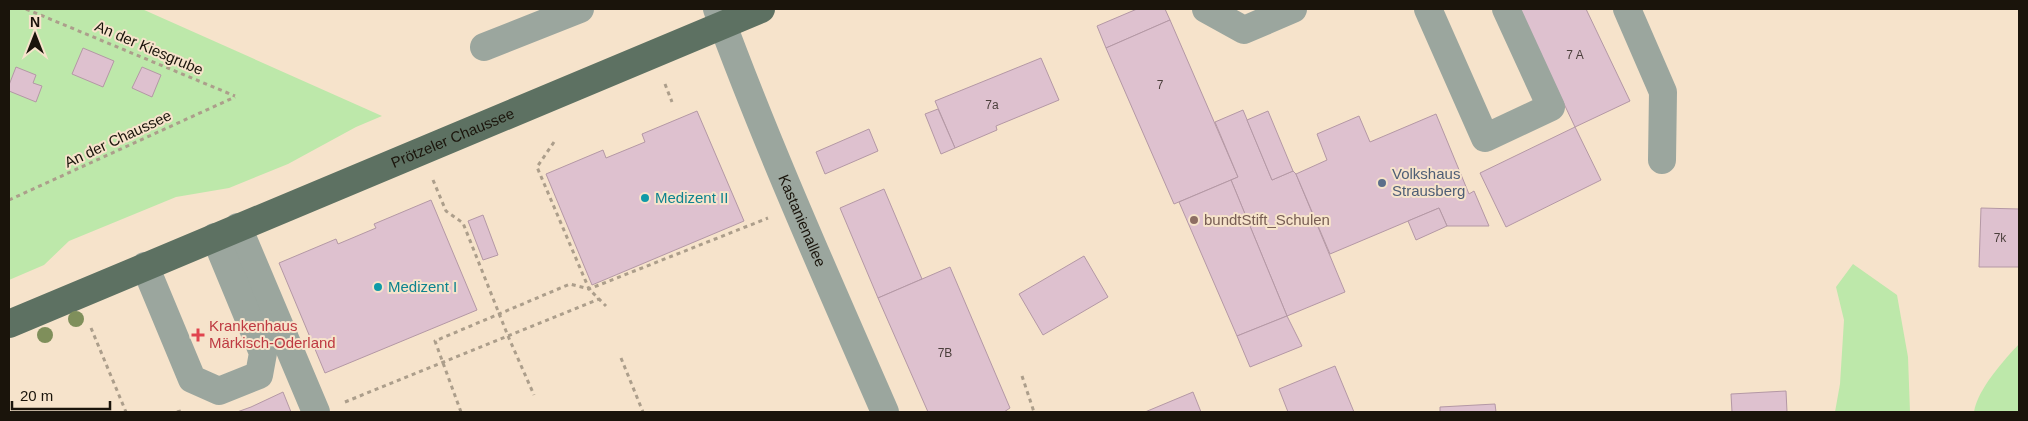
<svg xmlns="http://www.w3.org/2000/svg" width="2028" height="421" font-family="Helvetica,sans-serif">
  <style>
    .green { fill: #bde8aa }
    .building { fill: #dec1cf; stroke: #b498a5 }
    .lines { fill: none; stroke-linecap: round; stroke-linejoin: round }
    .path { stroke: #ac9e8b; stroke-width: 3; stroke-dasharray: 4 4; stroke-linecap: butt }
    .minor { stroke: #9ba69e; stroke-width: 28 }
    .major { stroke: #5d7162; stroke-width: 28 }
    .tree { fill: #7f8f5b }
    .service-dot { fill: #5c6f8a; stroke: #f6e3cb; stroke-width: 2 }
    .culture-dot { fill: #0f9aa8; stroke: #f6e3cb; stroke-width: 2 }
    .education-dot { fill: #8d6e63; stroke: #f6e3cb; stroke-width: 2 }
    .health-dot { fill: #e0444e; stroke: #f6e3cb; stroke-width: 2 }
    .labels { text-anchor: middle; stroke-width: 4; stroke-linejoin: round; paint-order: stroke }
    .number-label { font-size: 12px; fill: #4b3f3c }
    .street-label { font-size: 15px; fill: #1a140b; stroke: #f6e3cb }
    .service-label { font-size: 15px; fill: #4e5e75; stroke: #f6e3cb; text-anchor: start }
    .culture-label { font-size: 15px; fill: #0d838f; stroke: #f6e3cb; text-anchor: start }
    .education-label { font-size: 15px; fill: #785e54; stroke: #f6e3cb; text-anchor: start }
    .health-label { font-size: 15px; fill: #be3a42; stroke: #f6e3cb; text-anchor: start }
  </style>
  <rect width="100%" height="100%" fill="#f6e3cb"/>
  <!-- green -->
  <g class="green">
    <path d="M9,9H142L382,116L356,127L288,164L229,188L176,197L69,241L44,265L9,280Z"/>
    <path d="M1853,264L1897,295L1908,357L1910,412H1835L1840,384L1844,320L1836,287Z"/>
    <path d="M2019,344V412H1974C1977,390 2004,360 2019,344Z"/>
  </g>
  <!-- building -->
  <g class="building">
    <path d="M1137,9H1165L1170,20L1106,48L1097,26Z"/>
    <path d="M1519,9H1586L1630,101L1575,127Z"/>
    <path d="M1170,20L1238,177L1174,204L1106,48Z"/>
    <path d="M83,48L114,61L103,87L72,74Z"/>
    <path d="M1041,58L1059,100L996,126L997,130L955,148L935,101Z"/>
    <path d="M16,67L36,75L33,83L42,86L36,102L9,91V85Z"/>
    <path d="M142,67L161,75L152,97L132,88Z"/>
    <path d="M938,109L955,148L941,154L925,114Z"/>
    <path d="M1243,110L1272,180L1293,171L1296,174L1345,292L1287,316L1231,180L1238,177L1215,122Z"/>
    <path d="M697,111L744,221L592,285L546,174L603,150L606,158L645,142L642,134Z"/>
    <path d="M1268,111L1293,171L1272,180L1247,120Z"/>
    <path d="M1436,114L1469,194L1474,191L1489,226H1447L1439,208L1330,254L1296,174L1327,160L1317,134L1359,116L1370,142Z"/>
    <path d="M1575,127L1601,180L1506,227L1480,173Z"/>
    <path d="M869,129L878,151L825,174L816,152Z"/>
    <path d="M1231,180L1287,316L1237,336L1179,202Z"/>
    <path d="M884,189L922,279L878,298L840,208Z"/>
    <path d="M431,200L477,310L325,373L279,263L336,239L338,244L376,228L374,224Z"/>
    <path d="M1439,208L1447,226L1416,240L1408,221Z"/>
    <path d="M1981,208L2019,209V267H1979Z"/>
    <path d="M483,215L498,255L483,260L468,221Z"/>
    <path d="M1084,256L1108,297L1043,335L1019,294Z"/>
    <path d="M950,267L1010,408L1004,412H928L878,298Z"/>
    <path d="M1287,316L1302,346L1250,367L1237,336Z"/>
    <path d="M1335,366L1354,412H1288L1279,389Z"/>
    <path d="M1786,391L1787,412H1732L1731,394Z"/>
    <path d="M283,392L291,412H237L251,407Z"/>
    <path d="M1193,392L1201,412H1145Z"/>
    <path d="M1495,404L1496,412H1440V407Z"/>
  </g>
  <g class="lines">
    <!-- path -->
    <g class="path">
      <path d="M26,9L235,96"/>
      <path d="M665,84L672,102"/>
      <path d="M554,142L537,167L589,289L606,306"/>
      <path d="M433,180L446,211L463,223L508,336L534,395"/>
      <path d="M9,200L235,97"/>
      <path d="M91,328L126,412"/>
      <path d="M621,358L643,412"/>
      <path d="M1022,376L1034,412"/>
      <path d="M345,402L599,299"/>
      <path d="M177,412L184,410"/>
      <path d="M461,412L435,341L570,284L589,289L768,218"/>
    </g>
    <!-- minor -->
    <g class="minor">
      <path id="s1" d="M717,9C767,145 827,279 885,412"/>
      <path d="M1206,9L1244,30L1293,9"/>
      <path d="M1428,9L1485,138L1551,107L1506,9"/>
      <path d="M1627,9L1663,92L1662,160"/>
      <path d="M484,47L580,9"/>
      <path d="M238,227L316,412"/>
      <path d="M145,266L192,379L219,391L259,375L263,353L215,237"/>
    </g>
    <!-- major -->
    <path class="major" id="s2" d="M9,324L761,9"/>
  </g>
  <!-- trees -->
  <g class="tree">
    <circle cx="76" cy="319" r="8"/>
    <circle cx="45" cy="335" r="8"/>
  </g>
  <!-- markers -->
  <circle class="service-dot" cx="1382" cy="183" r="5"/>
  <g class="culture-dot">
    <circle cx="645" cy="198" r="5"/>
    <circle cx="378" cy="287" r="5"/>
  </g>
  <circle class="education-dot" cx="1194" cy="220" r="5"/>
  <path class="health-dot" d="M195.5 327.5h5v5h5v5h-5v5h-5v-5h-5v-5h5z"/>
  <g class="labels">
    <!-- number labels -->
    <g class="number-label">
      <text x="1575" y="59">7 A</text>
      <text x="1160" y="89">7</text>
      <text x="992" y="109">7a</text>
      <text x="2000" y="242">7k</text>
      <text x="945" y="357">7B</text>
    </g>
    <!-- street labels -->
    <g class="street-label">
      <text transform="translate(149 48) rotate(23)" y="5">An der Kiesgrube</text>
      <text dy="5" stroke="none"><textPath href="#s2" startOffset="481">Prötzeler Chaussee</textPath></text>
      <text transform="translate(118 139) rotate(-25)" y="5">An der Chaussee</text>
      <text dy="5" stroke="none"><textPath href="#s1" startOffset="228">Kastanienallee</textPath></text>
    </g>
    <!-- service labels -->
    <g class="service-label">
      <text x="1392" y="179">Volkshaus<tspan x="1392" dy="17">Strausberg</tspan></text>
    </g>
    <!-- culture labels -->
    <g class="culture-label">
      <text x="655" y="203">Medizent II</text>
      <text x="388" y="292">Medizent I</text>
    </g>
    <!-- education labels -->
    <g class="education-label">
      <text x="1204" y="225">bundtStift_Schulen</text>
    </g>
    <!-- health labels -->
    <g class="health-label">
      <text x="209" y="331">Krankenhaus<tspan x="209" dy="17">Märkisch-Oderland</tspan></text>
    </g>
  </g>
  <!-- border -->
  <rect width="2028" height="421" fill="none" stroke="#1a140b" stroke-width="20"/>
  <!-- north arrow -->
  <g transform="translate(35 35)" stroke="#f6e3cb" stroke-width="4" paint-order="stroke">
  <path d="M0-4L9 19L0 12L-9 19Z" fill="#1a140b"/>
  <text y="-8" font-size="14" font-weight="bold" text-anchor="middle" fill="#1a140b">N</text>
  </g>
  <!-- scale -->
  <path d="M12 401v8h98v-8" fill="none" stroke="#1a140b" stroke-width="2.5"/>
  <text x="20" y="401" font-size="15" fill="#1a140b" stroke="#f6e3cb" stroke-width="4" paint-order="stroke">20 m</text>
</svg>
